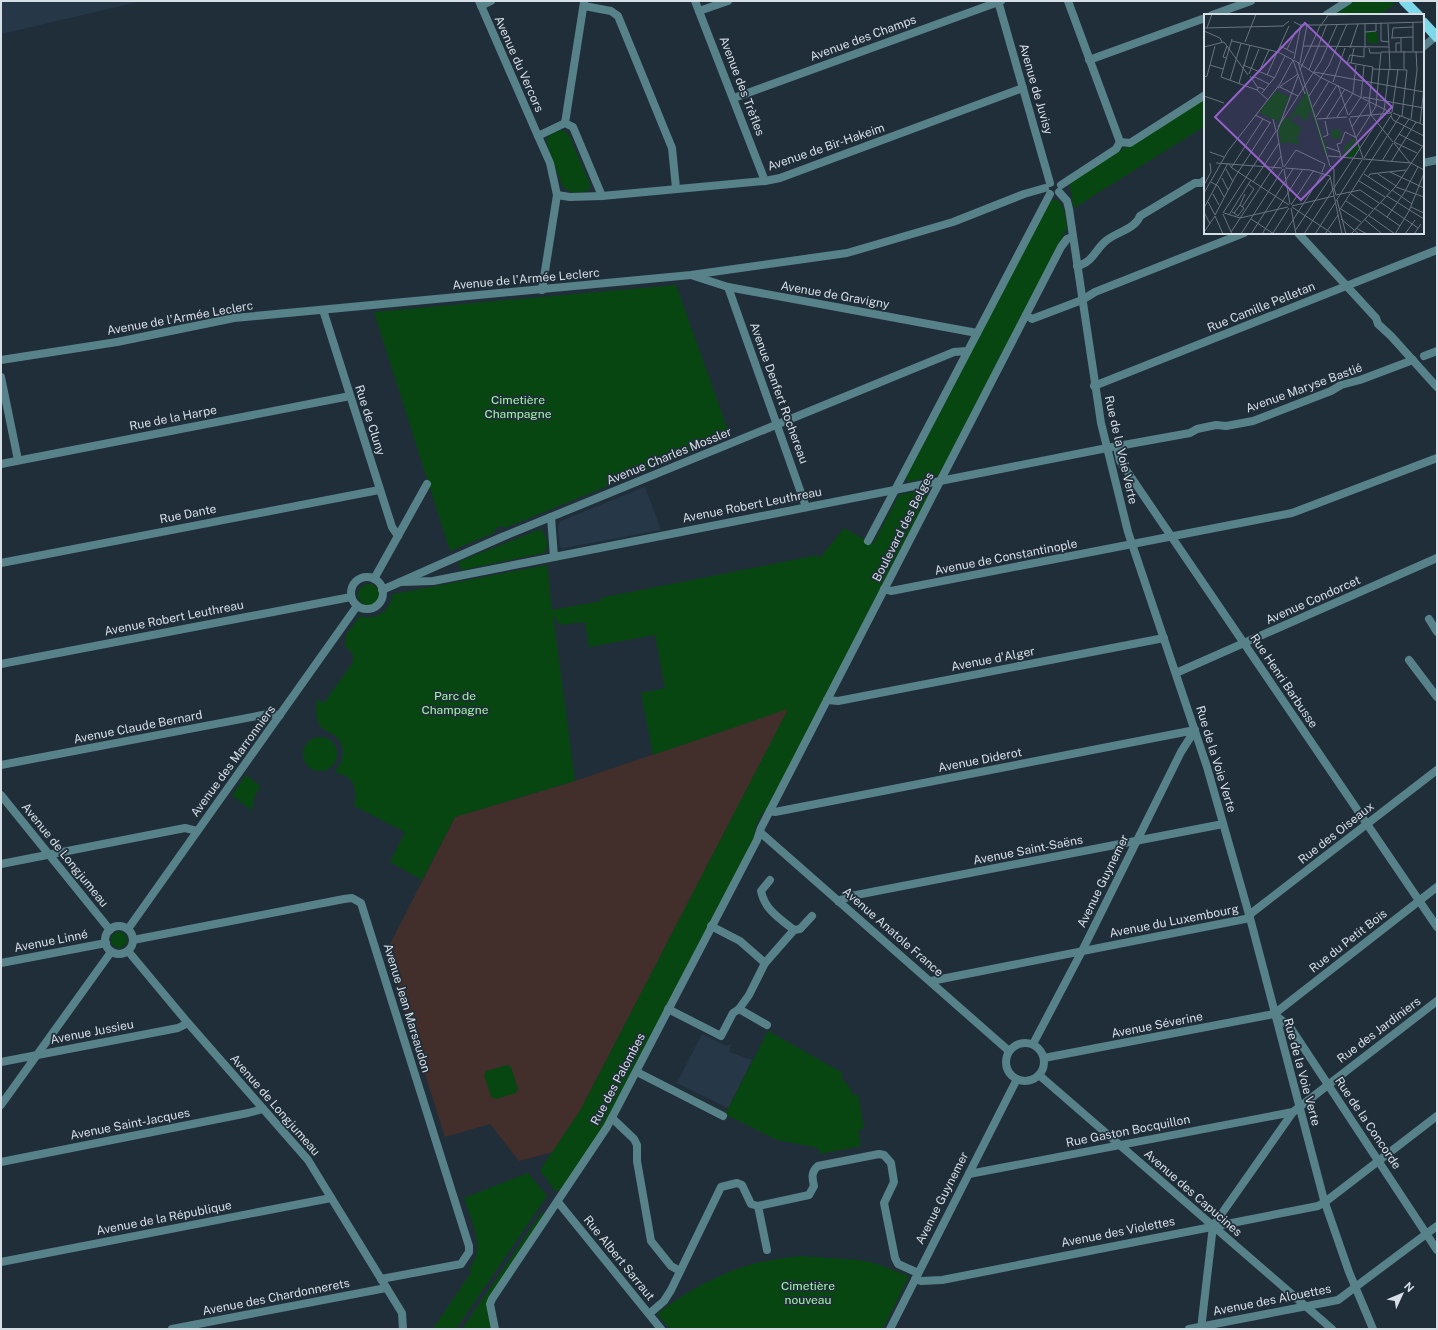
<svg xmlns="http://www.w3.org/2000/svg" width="1438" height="1330" font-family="'Public Sans',sans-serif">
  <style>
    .commercial { fill: #422e2a }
    .built { fill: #263848 }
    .green { fill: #084611 }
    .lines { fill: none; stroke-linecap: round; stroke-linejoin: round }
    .minor { stroke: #58828a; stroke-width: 8 }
    .tertiary { stroke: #58828a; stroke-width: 8 }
    .primary { stroke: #7dd9ea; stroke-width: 10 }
    .labels { text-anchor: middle; stroke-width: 3.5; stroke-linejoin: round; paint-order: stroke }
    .street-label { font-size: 12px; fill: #d6dee6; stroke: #202e3a }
    .park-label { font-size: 12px; fill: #a2f5a3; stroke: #202e3a }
    .inset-road { fill: none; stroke: #69747f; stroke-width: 1 }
    .view { fill: #9661cb; fill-opacity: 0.15; stroke: #9661cb; stroke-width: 2 }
    .inset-edge { fill: none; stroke: #d6dee6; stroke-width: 2 }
  </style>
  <rect width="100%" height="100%" fill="#202e3a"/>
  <!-- commercial -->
  <path class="commercial" d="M789,708L581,1109L553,1152L519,1161L490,1124L445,1137L386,952L455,817L575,781Z"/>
  <!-- built -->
  <g class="built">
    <path d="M1,1H142L1,34Z"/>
    <path d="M645,487L661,530L563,548L560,546L558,526L561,521Z"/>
    <path d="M702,1034L726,1046L731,1044L729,1052L752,1060L728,1108L677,1083Z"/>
  </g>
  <!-- green -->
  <g class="green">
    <path d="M1353,1H1392L1395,4L1379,15H1333Z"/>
    <path d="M1205,98V126L1074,208L1069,182Z"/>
    <path d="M561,130L568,133L590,184V188L588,191L573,193L563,187L546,141L549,135Z"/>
    <path d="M1052,200H1058L1064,210L1067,228L939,475L908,482L906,478L1049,202Z"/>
    <path d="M676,285L730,436L505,528L501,526L496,528L494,533L450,551L374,312Z"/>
    <path d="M923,490L926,493L928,498L767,808C759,816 755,826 754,837L610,1116L561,1190L555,1191L540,1170L581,1109L788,709L653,755L641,693L665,688L655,635L589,647L585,622L560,625L553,615L575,781L455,817L422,880L390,862L405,832L354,806C357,794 356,781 344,775C340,774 338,774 335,771C345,761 346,744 334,735C328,731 322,730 319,724C315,716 316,708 317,699L324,703L353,662V654L345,646L346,635L360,616C378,621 389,611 393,594L547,565L552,610L601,601L600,598L818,555L819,559L844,528L873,544L899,495Z"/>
    <path d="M541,529C546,536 550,545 544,553L461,570L458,562Z"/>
    <circle cx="369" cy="595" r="11"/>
    <circle cx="320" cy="754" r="17"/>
    <path d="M246,775L260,786L254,797L252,811L232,795Z"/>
    <circle cx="119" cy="940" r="8"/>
    <path d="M768,1031L843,1073L841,1077L850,1088L853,1095L858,1094L864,1129L858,1130L861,1146L819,1154V1148L777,1140L725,1114Z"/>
    <path d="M507,1065L511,1067L518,1089L516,1093L496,1099L491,1097L484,1075L486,1071Z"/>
    <path d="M528,1173L547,1196L456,1329H433L472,1271L469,1269C487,1248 471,1220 464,1198Z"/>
    <path d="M542,1212L545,1215L490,1296L491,1329H462Z"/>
    <path d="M800,1256L859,1260L874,1263L909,1276L883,1329H670L657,1314C688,1290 723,1271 761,1262C773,1259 787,1258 800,1256Z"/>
  </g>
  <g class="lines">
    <!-- minor -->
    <g class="minor">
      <path d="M479,1L538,136"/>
      <path d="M695,1L765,181"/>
      <path d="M998,1L1050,183"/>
      <path d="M1068,1L1120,142"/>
      <path d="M481,6L491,1"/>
      <path d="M584,6L611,11L618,16L672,148L676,188"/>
      <path d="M699,11L728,1"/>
      <path d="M1212,15L1251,1"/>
      <path d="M1326,15L1348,1"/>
      <path d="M1423,47L1436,36"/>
      <path d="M1089,60L1205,18"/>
      <path d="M734,98L1001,1"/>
      <path d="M565,123L584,2"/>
      <path d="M1120,142L1130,143L1205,95"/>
      <path d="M1061,185L1116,149L1120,142"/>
      <path d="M557,195L570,197L602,196L765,181L780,178L1023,88"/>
      <path d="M728,287L806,507"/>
      <path d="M542,290L557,195L550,163L538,136L565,123L573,127L602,196"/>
      <path d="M323,310L392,527L398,536"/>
      <path d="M1026,315L1032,319L1082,300"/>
      <path d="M1,377L18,460"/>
      <path d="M1094,386L1437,250"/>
      <path d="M1119,446L1118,452L1120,461L1437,927"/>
      <path d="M1,464L350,396"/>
      <path d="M551,517L554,557"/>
      <path d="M868,541L895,490"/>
      <path d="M1,563L379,490"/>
      <circle cx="367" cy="593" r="16"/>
      <path d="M374,579L427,484"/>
      <path d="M401,582L433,581L1107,448"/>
      <path d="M884,589L891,591L1292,513L1437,458"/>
      <path d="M382,590L502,537L954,352L967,351"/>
      <path d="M1429,619L1437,632"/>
      <path d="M1409,660L1437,697"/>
      <path d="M1,664L351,597"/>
      <path d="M1176,673L1437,558"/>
      <path d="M827,700L838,701L1164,638"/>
      <path d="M1,765L268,714L280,715"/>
      <path d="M770,811L775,812L1195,730"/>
      <path d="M761,833L1009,1051"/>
      <path d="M1,864L185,828L197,831"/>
      <path d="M770,880L761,891C765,910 779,918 794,930"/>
      <path d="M838,901L851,896L1223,824"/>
      <path d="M1249,915L1437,770"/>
      <path d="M711,926L740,941L765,963"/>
      <path d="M128,929L357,606"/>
      <path d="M133,940L344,899L352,898L361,903L469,1246V1252L461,1264L381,1279"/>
      <path d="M1,963L106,943"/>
      <path d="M931,981L1250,918"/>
      <path d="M668,1009L721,1036L733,1013L739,1009L749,995L765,963L794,930L800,929L812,916"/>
      <path d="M739,1009L767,1025"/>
      <path d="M1274,1014L1290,1027L1437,1250"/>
      <path d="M1274,1014L1437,887"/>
      <circle cx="1025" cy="1062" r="19"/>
      <path d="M1033,1044L1082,951L1181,752L1195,730"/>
      <path d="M1044,1058L1274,1014"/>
      <path d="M1,1062L178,1028L188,1023"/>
      <path d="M637,1072L723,1116"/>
      <path d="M1039,1075L1332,1329"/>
      <path d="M1,1105L111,952"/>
      <path d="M612,1118L634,1139L637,1145V1161L651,1241L671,1266L680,1271"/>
      <path d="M1,1162L248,1113L263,1109"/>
      <path d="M969,1174L1293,1112"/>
      <path d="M558,1202L661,1329"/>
      <path d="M758,1206L767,1250"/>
      <path d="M1,1262L331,1198"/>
      <path d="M915,1279L921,1281L942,1280L1318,1206L1325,1202L1437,1116"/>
      <path d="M649,1314L664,1301L671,1290L721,1187L737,1183L742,1185L751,1204L758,1206L809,1195L814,1186C812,1177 811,1172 818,1166L879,1154L884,1155L891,1163L894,1182L884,1203L895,1258L898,1264L918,1273"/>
      <path d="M172,1329L386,1288"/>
      <path d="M890,1329L1017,1079"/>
      <path d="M1189,1329L1338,1300L1437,1226"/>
      <path d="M1201,1329L1213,1226L1293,1112L1437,1001"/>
    </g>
    <!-- tertiary -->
    <g class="tertiary">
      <path d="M1423,163L1437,160"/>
      <path d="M1059,192L1067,201L1069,209L1101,423L1128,532L1207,767L1250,918L1324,1200L1349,1272L1373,1329"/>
      <path d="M1298,233L1376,318L1378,324L1391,336L1437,387"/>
      <path d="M1077,266C1093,263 1095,249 1107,240C1117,232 1135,229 1140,216L1195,183H1201L1205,180"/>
      <path d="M694,276L728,287L977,333"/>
      <path d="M1082,300L1095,292L1244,233"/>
      <path d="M1424,356L1437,351"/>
      <path d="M1,360L117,342L234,318L691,275L847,253L953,222L1024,194L1045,188"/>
      <path d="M1107,448L1190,433L1197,429L1216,425L1226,426L1253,421L1331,391L1341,385L1360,380L1413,360"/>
      <path d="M895,490L1050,194"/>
      <path d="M1,795L110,930"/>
      <circle cx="119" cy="940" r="14"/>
      <path d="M128,951L188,1023L308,1160L402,1313L403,1329"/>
      <path d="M495,1329L490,1304L492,1299L607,1127L757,840L761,828L1061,247L1067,239L1072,237"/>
    </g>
    <!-- primary -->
    <g class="primary">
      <path d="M1404,1L1418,15"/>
      <path d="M1423,22L1437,37"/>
    </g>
  </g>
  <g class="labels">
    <!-- street labels -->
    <g class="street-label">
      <text transform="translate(863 38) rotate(-20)" y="4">Avenue des Champs</text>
      <text transform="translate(519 64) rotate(66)" y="4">Avenue du Vercors</text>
      <text transform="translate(742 86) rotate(69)" y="4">Avenue des Trèfles</text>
      <text transform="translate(1036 89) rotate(74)" y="4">Avenue de Juvisy</text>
      <text transform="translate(826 147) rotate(-19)" y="4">Avenue de Bir-Hakeim</text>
      <text transform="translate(526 279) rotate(-5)" y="4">Avenue de l'Armée Leclerc</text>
      <text transform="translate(835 295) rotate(10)" y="4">Avenue de Gravigny</text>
      <text transform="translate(1261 307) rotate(-22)" y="4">Rue Camille Pelletan</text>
      <text transform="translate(180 318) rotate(-10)" y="4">Avenue de l'Armée Leclerc</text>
      <text transform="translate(1304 388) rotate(-20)" y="4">Avenue Maryse Bastié</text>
      <text transform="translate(779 393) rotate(70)" y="4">Avenue Denfert Rochereau</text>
      <text transform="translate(173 418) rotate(-11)" y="4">Rue de la Harpe</text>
      <text transform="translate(370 420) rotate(72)" y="4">Rue de Cluny</text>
      <text transform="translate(1121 450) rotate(77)" y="4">Rue de la Voie Verte</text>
      <text transform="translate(669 456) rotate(-22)" y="4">Avenue Charles Mossler</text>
      <text transform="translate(752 505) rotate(-11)" y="4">Avenue Robert Leuthreau</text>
      <text transform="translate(188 514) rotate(-11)" y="4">Rue Dante</text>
      <text transform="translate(903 527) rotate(-63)" y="4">Boulevard des Belges</text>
      <text transform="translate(1006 557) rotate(-11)" y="4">Avenue de Constantinople</text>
      <text transform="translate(1313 600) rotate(-24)" y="4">Avenue Condorcet</text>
      <text transform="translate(174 618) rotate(-11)" y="4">Avenue Robert Leuthreau</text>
      <text transform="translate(993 659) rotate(-11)" y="4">Avenue d'Alger</text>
      <text transform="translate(1284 681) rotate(56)" y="4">Rue Henri Barbusse</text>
      <text transform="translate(138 727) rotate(-11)" y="4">Avenue Claude Bernard</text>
      <text transform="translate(1216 759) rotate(73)" y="4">Rue de la Voie Verte</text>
      <text transform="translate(980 760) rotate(-11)" y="4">Avenue Diderot</text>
      <text transform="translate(233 761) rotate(-54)" y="4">Avenue des Marronniers</text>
      <text transform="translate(1336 833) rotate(-38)" y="4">Rue des Oiseaux</text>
      <text transform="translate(1028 850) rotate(-11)" y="4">Avenue Saint-Saëns</text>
      <text transform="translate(65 855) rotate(51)" y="4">Avenue de Longjumeau</text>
      <text transform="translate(1103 881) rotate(-64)" y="4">Avenue Guynemer</text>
      <text transform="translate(1174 921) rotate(-11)" y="4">Avenue du Luxembourg</text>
      <text transform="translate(893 932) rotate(41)" y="4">Avenue Anatole France</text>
      <text transform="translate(51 941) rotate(-11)" y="4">Avenue Linné</text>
      <text transform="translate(1348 941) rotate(-38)" y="4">Rue du Petit Bois</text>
      <text transform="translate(407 1008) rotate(73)" y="4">Avenue Jean Marsaudon</text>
      <text transform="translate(1157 1025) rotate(-11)" y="4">Avenue Séverine</text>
      <text transform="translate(1379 1030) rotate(-37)" y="4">Rue des Jardiniers</text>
      <text transform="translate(92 1032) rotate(-11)" y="4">Avenue Jussieu</text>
      <text transform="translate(1302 1072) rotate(75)" y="4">Rue de la Voie Verte</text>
      <text transform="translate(618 1079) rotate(-62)" y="4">Rue des Palombes</text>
      <text transform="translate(275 1105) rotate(49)" y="4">Avenue de Longjumeau</text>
      <text transform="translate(1368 1123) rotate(56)" y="4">Rue de la Concorde</text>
      <text transform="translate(130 1124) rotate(-11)" y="4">Avenue Saint-Jacques</text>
      <text transform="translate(1128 1131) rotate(-11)" y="4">Rue Gaston Bocquillon</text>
      <text transform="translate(1193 1193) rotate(41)" y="4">Avenue des Capucines</text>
      <text transform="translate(942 1198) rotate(-63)" y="4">Avenue Guynemer</text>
      <text transform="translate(164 1218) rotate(-11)" y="4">Avenue de la République</text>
      <text transform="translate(1118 1232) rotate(-11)" y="4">Avenue des Violettes</text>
      <text transform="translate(619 1258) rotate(51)" y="4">Rue Albert Sarraut</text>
      <text transform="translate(276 1297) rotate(-11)" y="4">Avenue des Chardonnerets</text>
      <text transform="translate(1272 1300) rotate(-11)" y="4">Avenue des Alouettes</text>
    </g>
    <!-- park labels -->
    <g class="park-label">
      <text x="518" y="404">Cimetière<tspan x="518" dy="14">Champagne</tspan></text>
      <text x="455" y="700">Parc de<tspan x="455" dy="14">Champagne</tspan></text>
      <text x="808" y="1290">Cimetière<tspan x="808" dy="14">nouveau</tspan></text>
    </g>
  </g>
  <!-- overview -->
  <g transform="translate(1204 14)">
    <rect width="220" height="220" fill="#202e3a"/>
    <path d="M162,18H173L174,29H164ZM101,73L122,133L123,141H121L107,96L101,108L93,100L86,106L98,114L93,124L95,131L82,128L79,131L76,126L74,114L82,103L85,105L87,102L101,80ZM72,77L85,83L75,108L55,98ZM127 120a5 5 0 1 1 10 0a5 5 0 1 1-10 0ZM151,124L155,134L148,143L138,142L141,132Z" fill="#084611"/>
    <path class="inset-road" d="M219,0L220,19M125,1L168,0M90,8L96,11H116M177,9V27L185,28M118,10L125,0M161,10V34M184,10L186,55M118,11H116L220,8M0,14L79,12L85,7M3,14L8,0M0,17L16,24L18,28M161,18L172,17V10M187,24L209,23M188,24L189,14L209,13M197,24V38M28,25L17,63L53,76M28,27L74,38L89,46M41,28L52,0M76,32L90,39M99,32L185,33M0,33L20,28L44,61M146,34L154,10M150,34L147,49L169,53M165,34L166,39H176M83,35L92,17M200,37V55M209,37V8M192,38V29H196M22,44L19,43L23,32M90,45L97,11M89,46L101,80M90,46L116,63L188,99M94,48L126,152L130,155V173M96,49L103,11M147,49H143L146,41L160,43V34M6,51L19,55M39,51L71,64M169,53L165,88L167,101L189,128M168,55L203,56L198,102M96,56L116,12M105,56L123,10M55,58L65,36M110,58L220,78M45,60L55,35M63,61L85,12M46,62L54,74M0,63L3,62L11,32M48,65L51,63L65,70M26,66L37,29M129,68L141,34M35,69L46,31M134,71L144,101M76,73L94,82M74,74L94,60M61,76L55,73L53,76L64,86M58,79L71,63L81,42M149,79L152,51M0,82L20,89M105,82L125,51L143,10M159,83L220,94M109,93L125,67M188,98L194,55M189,99L220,111M51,101L67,109M145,101L157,83L160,52M187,102L189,106L220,122M112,103L133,71M133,103L149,79M146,103L187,99M145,104L159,144M113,105L143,103M122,105L141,75M207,105L213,56L212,37M216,109L220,74M74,113L117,47L133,11M148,113L164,89M195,120L218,132M119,123L124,121L121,107M152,124L172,92L177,38H220M190,128L205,105M190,128L213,139M190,129L206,149M122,133L136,138M6,138L20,143M124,142L207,149L220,156M137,143L133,130L137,129L141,118L151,123M160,144L188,100M178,147L189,129M187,148L212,108M12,149L78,154M25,150L28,154L85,191M79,153L73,118L94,62M80,153L92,136L121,150L118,158M27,154L59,105M81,154L106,156L126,162L138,220M22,155L29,168M80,155L86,190M186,158L220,174M160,160L186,177M174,160L192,172M164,163L166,160L202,156M18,164L24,176M155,167L181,183M7,168L14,172L20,183M49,168L75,129M0,171L7,158L6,149M192,173L220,183M130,174L132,181L156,176L175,189M188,176L208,190M0,179L24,137L76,70L89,46M9,180L15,191M147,180L169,195M183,182L220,205M133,186L142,220M132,187L158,146M142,187L163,201M4,188L11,201M176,188L214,214M36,191L41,180M87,191L110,156M88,192L130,182M38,193L50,175L44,170M88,193L129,220M207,193L220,199M0,194L24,149M87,194L92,220M170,194L196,212M137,195L157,208M135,197L196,102M0,198L6,210M28,198L30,199L34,202L40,194L36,191L30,199M19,199L72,117L69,105M20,199L36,204L84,193M19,200L28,220M11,201L31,163L66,109M25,201L47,166M164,201L191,220M11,202L19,220M183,203L200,179L214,153M47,205L70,220M137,205L155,220M160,205L178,220M152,214L163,220M91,217L126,164M0,218L11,202M27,218L77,142M69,219L85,194M37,220L79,155M47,220L89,155M58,220L99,155M80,220L119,159M100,220L180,97L185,55M111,220L131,189M121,220L134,201M147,220L192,172L220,130M191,220L205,197L220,159M201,220L211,206M210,220L217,210"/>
    <path class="view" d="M101,9L188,93L97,186L11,103Z"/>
    <rect width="220" height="220" class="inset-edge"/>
  </g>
  <!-- border -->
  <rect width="1438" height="1330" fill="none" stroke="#d6dee6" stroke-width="4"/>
  <!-- north arrow -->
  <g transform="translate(1402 1294) rotate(46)" stroke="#202e3a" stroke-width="3" paint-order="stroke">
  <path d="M0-3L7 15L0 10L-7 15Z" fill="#d6dee6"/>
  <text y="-6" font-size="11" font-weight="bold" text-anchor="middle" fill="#d6dee6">N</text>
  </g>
</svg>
